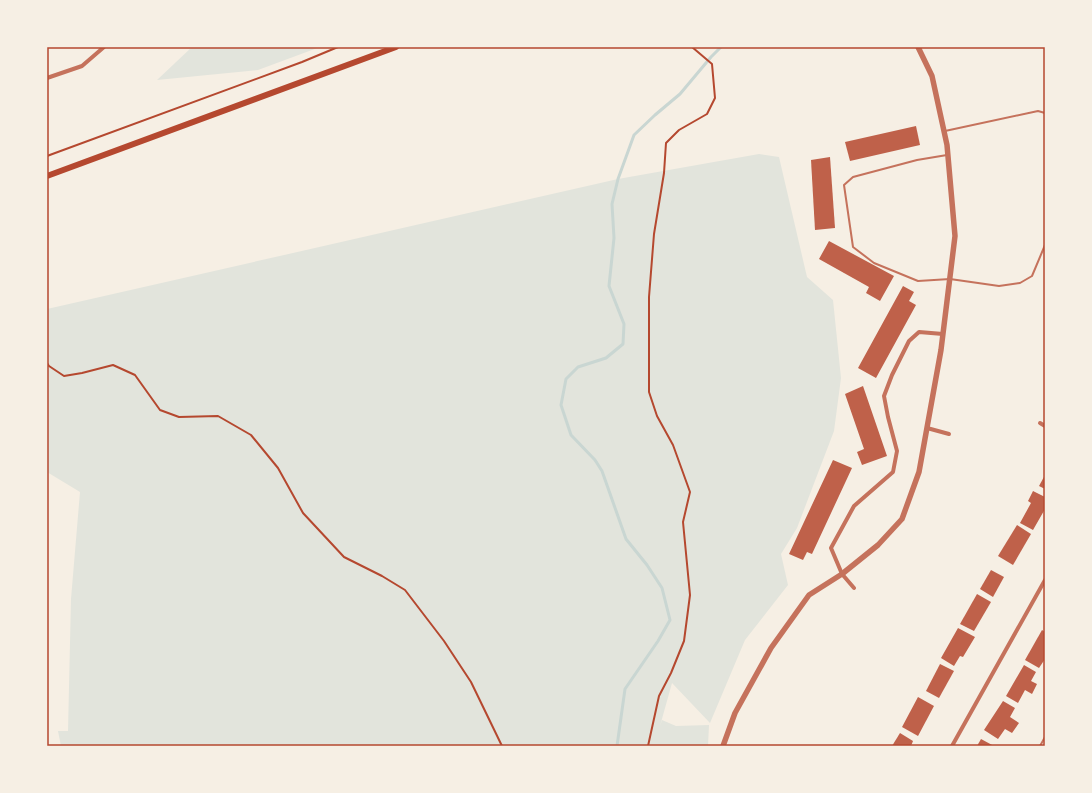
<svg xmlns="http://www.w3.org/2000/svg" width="1092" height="793" font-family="'Sofia Sans Condensed',sans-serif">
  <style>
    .green { fill: #e2e4dc }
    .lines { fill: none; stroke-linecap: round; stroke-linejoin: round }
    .stream { stroke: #c9d6d2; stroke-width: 3 }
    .building { fill: #bf614a }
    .path { stroke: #b5482f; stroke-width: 2 }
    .service { stroke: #c5725c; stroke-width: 2 }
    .minor { stroke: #c5725c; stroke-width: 4 }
    .tertiary { stroke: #c5725c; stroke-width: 5.5 }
    .secondary { stroke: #b5482f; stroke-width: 6 }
    .neatline { fill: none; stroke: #b5482f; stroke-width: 1.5 }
  </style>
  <rect width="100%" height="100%" fill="#f6efe4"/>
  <!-- green -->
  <g class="green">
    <path d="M192,47H320L258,70L157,80Z"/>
    <path d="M759,154L779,157L807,277L833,300L841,378L834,431L797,528L781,554L788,585L745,640L710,723L672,683L660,726L662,720L676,726L709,725L708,746H61L58,731H68L71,599L80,492L47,472V309L618,179Z"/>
  </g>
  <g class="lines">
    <!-- stream -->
    <path class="stream" d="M617,746L625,689L658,641L670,620L662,588L647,565L626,539L602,471L595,460L571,435L561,405L566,379L578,367L606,358L623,344L624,324L609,286L614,238L612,204L618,179L634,135L655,115L680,94L711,57L721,47"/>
  </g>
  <!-- building -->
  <g class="building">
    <path d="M916,126L920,145L850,161L845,142Z"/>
    <path d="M830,157L835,228L815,230L811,160Z"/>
    <path d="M829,241L894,276L880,301L866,293L869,287L819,259Z"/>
    <path d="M903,286L914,292L909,301L916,305L876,378L858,368Z"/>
    <path d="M863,386L887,456L862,465L857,452L864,449L845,394Z"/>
    <path d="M833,460L852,468L812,554L807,552L803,560L789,554Z"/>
    <path d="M1045,475V489L1039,486Z"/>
    <path d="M1033,491L1045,497V509L1033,530L1020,523L1031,503L1028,501Z"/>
    <path d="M1017,525L1031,534L1013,565L998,556Z"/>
    <path d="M991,570L1004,577L993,597L980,589Z"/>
    <path d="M977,594L991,602L974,631L960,624Z"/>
    <path d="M958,628L975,637L963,657L960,656L954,666L941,658Z"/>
    <path d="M1042,630L1045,632V659L1039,668L1025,660Z"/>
    <path d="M940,664L954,671L939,698L926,691Z"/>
    <path d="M1024,665L1036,672L1031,681L1037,684L1032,694L1025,690L1018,703L1006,696Z"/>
    <path d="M918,697L934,706L918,736L902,727Z"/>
    <path d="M1003,701L1015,708L1010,717L1019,723L1012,733L1005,729L998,739L984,730Z"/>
    <path d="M900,733L913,741L911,746H892Z"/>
    <path d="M981,739L994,746H977Z"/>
  </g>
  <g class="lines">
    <!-- path -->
    <g class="path">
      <path d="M47,156L302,62L338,47"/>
      <path d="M47,363L49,366L64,376L82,373L113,365L135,375L160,410L179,417L218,416L251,435L278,468L303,513L344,557L382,576L405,590L444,641L471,682L502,746"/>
      <path d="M648,746L659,696L671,673L684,641L690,595L683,522L690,492L673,445L657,416L649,392V297L654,234L664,173L666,143L679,130L707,114L715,98L712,64L692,47"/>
    </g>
    <!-- service -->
    <g class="service">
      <path d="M945,131L1038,111L1045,113"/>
      <path d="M947,155L917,160L853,177L844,185L853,247L874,263L918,281L950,279L999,286L1020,283L1032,276L1045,245"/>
      <path d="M1040,746L1045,737"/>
    </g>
    <!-- minor -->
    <g class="minor">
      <path d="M47,78L82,66L104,47"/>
      <path d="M1040,423L1045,426"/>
      <path d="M927,428L949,434"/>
      <path d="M854,588L842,574L831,548L854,506L893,472L897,451L888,417L884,396L892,375L909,341L919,332L943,334"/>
      <path d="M952,746L1045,580"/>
    </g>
    <!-- tertiary -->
    <path class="tertiary" d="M723,746L735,713L771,648L809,595L842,574L878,545L902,519L919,472L941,350L955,236L947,145L932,76L918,47"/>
    <!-- secondary -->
    <path class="secondary" d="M47,176L396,47"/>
  </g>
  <!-- border -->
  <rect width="1092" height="793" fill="none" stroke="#f6efe4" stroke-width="96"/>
  <rect x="48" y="48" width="996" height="697" class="neatline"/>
</svg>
